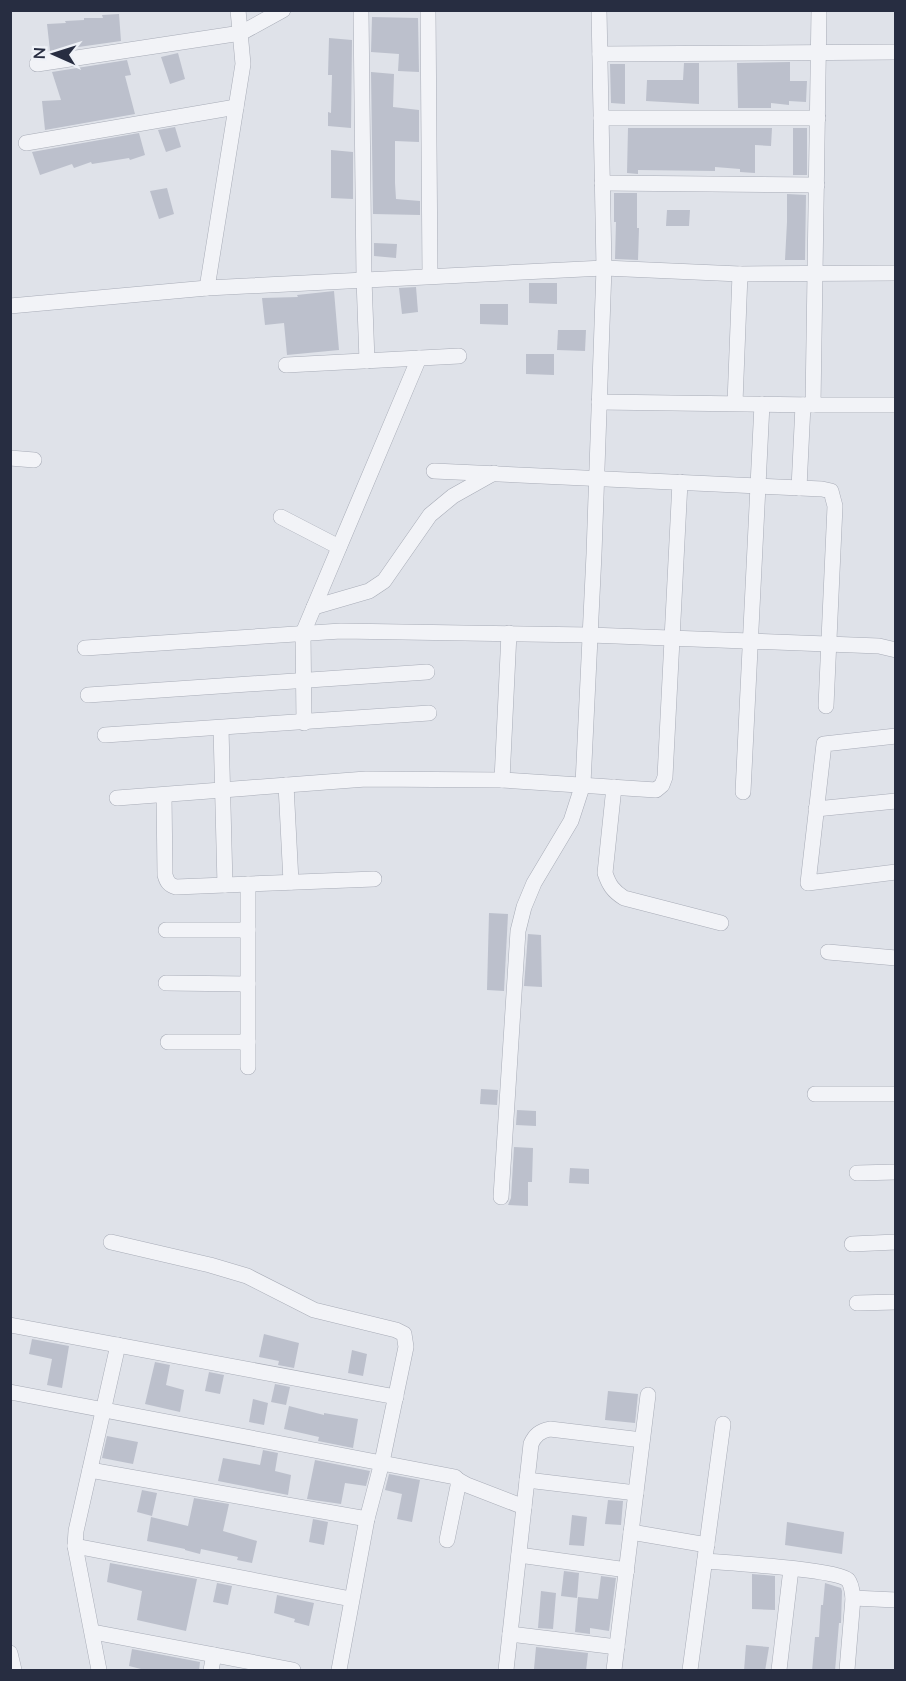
<svg xmlns="http://www.w3.org/2000/svg" width="906" height="1681" font-family="Mulish,sans-serif">
  <style>
    .building { fill: #bcc0cc }
    .lines { fill: none; stroke-linecap: round; stroke-linejoin: round }
    .minor-casing { stroke: #a8acb7; stroke-width: 16 }
    .minor { stroke: #f2f3f7; stroke-width: 15 }
  </style>
  <rect width="100%" height="100%" fill="#dfe2e9"/>
  <!-- building -->
  <g class="building">
    <path d="M119,14L121,41L50,51L47,24L66,23L65,21L84,20V18H103L102,15Z"/>
    <path d="M372,17L418,18L419,72L398,71L399,54L371,52Z"/>
    <path d="M329,38L352,40L351,128L328,126V112L331,113L332,75H328Z"/>
    <path d="M178,53L185,79L170,84L161,57Z"/>
    <path d="M127,60L131,75L125,76L135,114L45,130L42,101L61,100L52,72Z"/>
    <path d="M790,62V81H807L806,102L789,101V105L771,103V108H738L737,63Z"/>
    <path d="M684,63H699V104L646,101L647,80H683Z"/>
    <path d="M610,64H625V104L611,103Z"/>
    <path d="M371,72L394,74L393,107L419,110V142L395,141V183L396,199L420,201V215L373,214Z"/>
    <path d="M175,127L181,147L166,152L158,130Z"/>
    <path d="M628,128H772L771,146L755,145V173L740,172V169L715,167V171L638,170V174L627,173Z"/>
    <rect x="793" y="128" width="14" height="47"/>
    <path d="M139,133L145,155L130,160L129,158L92,164L91,162L74,168L72,164L40,175L32,152Z"/>
    <path d="M331,150L353,152V199L331,198Z"/>
    <path d="M167,188L174,214L159,219L150,191Z"/>
    <path d="M614,193H637V228H639L638,260L615,259L616,222H614Z"/>
    <path d="M787,194L806,195L805,260H785L787,222Z"/>
    <path d="M667,210H690L689,226H666Z"/>
    <path d="M374,243L397,244L396,258L374,256Z"/>
    <path d="M529,283H557V304L529,303Z"/>
    <path d="M416,287L418,312L402,314L399,288Z"/>
    <path d="M334,291L339,350L287,355L284,323L265,325L262,298L298,297L297,295Z"/>
    <path d="M480,304H508V325L480,324Z"/>
    <path d="M558,330H586L585,351L557,350Z"/>
    <path d="M526,354H554V375L526,374Z"/>
    <path d="M489,913L508,914L504,991L487,990Z"/>
    <path d="M528,934L541,935L542,987L524,986Z"/>
    <path d="M481,1089L498,1090L497,1105L480,1104Z"/>
    <path d="M517,1110L536,1111V1126L516,1125Z"/>
    <path d="M514,1147L533,1148L532,1182H528V1206L508,1205L511,1198Z"/>
    <path d="M570,1168L589,1169V1184L569,1183Z"/>
    <path d="M264,1334L299,1343L294,1368L278,1365L279,1361L259,1357Z"/>
    <path d="M32,1339L69,1346L62,1388L47,1385L52,1359L29,1354Z"/>
    <path d="M352,1350L367,1354L363,1376L348,1373Z"/>
    <path d="M155,1362L170,1365L166,1385L184,1390L180,1412L145,1404Z"/>
    <path d="M209,1372L224,1375L220,1394L205,1391Z"/>
    <path d="M275,1384L290,1387L286,1405L271,1402Z"/>
    <path d="M608,1391L638,1394L635,1423L605,1420Z"/>
    <path d="M253,1399L268,1403L264,1425L249,1422Z"/>
    <path d="M289,1406L324,1415V1413L358,1419L353,1448L318,1441L319,1437L284,1429Z"/>
    <path d="M107,1436L138,1442L133,1464L102,1458Z"/>
    <path d="M263,1450L278,1453L275,1471L291,1475L288,1495L218,1481L223,1458L260,1465Z"/>
    <path d="M315,1460L370,1471L366,1486L345,1483L341,1504L307,1499Z"/>
    <path d="M389,1474L420,1480L412,1522L397,1519L402,1494L385,1490Z"/>
    <path d="M142,1490L157,1493L152,1516L137,1512Z"/>
    <path d="M194,1498L229,1504L223,1531L257,1541L252,1563L237,1560L238,1557L201,1549L200,1554L185,1550V1549L147,1541L151,1517L188,1526Z"/>
    <path d="M608,1500L623,1501L621,1525L605,1524Z"/>
    <path d="M572,1515L587,1517L584,1546L569,1545Z"/>
    <path d="M313,1519L328,1522L324,1545L309,1542Z"/>
    <path d="M787,1522L844,1532L842,1554L785,1545Z"/>
    <path d="M110,1563L197,1579L186,1631L137,1620L142,1591L107,1582Z"/>
    <path d="M564,1571L579,1573L577,1598L561,1596Z"/>
    <path d="M752,1574L775,1576V1610L752,1609Z"/>
    <path d="M601,1576L616,1578L609,1631L590,1628V1634L575,1632L578,1597L598,1599Z"/>
    <path d="M217,1583L232,1586L228,1605L213,1602Z"/>
    <path d="M825,1583L841,1588L842,1591L841,1623H839L835,1671H812L815,1637H819L821,1605H823Z"/>
    <path d="M541,1591L556,1593L553,1629L538,1628Z"/>
    <path d="M277,1595L314,1603L309,1626L294,1622L295,1619L274,1613Z"/>
    <path d="M746,1645L769,1647L765,1671H744Z"/>
    <path d="M536,1647L588,1653L586,1671L534,1669Z"/>
    <path d="M132,1649L200,1662L199,1671H149L129,1666Z"/>
  </g>
  <g class="lines">
    <defs>
      <g id="minor">
        <path d="M361,10L364,279L367,361"/>
        <path d="M428,10L430,276"/>
        <path d="M600,54L896,52"/>
        <path d="M37,64L241,33L283,10"/>
        <path d="M601,118H818"/>
        <path d="M26,143L236,107"/>
        <path d="M602,183L817,185"/>
        <path d="M207,288L243,64L238,10"/>
        <path d="M10,306L207,288L604,268L740,274L896,273"/>
        <path d="M286,365L459,356"/>
        <path d="M599,402L813,405L819,10"/>
        <path d="M735,403L740,274"/>
        <path d="M813,405H896"/>
        <path d="M10,458L34,460"/>
        <path d="M434,471L822,489L831,491L835,506L826,706"/>
        <path d="M799,488L803,405"/>
        <path d="M281,517L339,547"/>
        <path d="M314,607L369,591L384,581L430,515L453,496L494,473"/>
        <path d="M85,648L341,631L590,635L879,646L896,650"/>
        <path d="M88,695L427,672"/>
        <path d="M304,723L303,633L419,358"/>
        <path d="M221,728L225,885"/>
        <path d="M105,735L429,713"/>
        <path d="M896,736L824,744L808,883L896,872"/>
        <path d="M502,780L509,633"/>
        <path d="M286,785L291,882"/>
        <path d="M614,787L605,873C609,885 613,891 624,898L721,923"/>
        <path d="M743,792L762,404"/>
        <path d="M164,795L165,875C167,882 169,885 176,887L374,879"/>
        <path d="M117,798L366,779L502,780L656,790L662,785L665,777L680,482"/>
        <path d="M816,809L896,801"/>
        <path d="M166,930H248"/>
        <path d="M828,952L896,958"/>
        <path d="M166,983L248,984"/>
        <path d="M168,1042H248"/>
        <path d="M248,1067V884"/>
        <path d="M815,1094H896"/>
        <path d="M857,1173L896,1172"/>
        <path d="M501,1197L518,931L524,907L534,883L571,821L583,784L594,554L604,268L599,10"/>
        <path d="M111,1242L210,1265L247,1276L314,1310L396,1330L404,1334L406,1347L382,1462L367,1519L339,1670"/>
        <path d="M852,1244L896,1242"/>
        <path d="M857,1303L896,1302"/>
        <path d="M10,1325L396,1397"/>
        <path d="M10,1392L455,1477L458,1480V1486L447,1540"/>
        <path d="M90,1470L367,1519"/>
        <path d="M458,1480L467,1485L524,1507"/>
        <path d="M527,1480L636,1493"/>
        <path d="M631,1532L707,1545"/>
        <path d="M75,1546L351,1599"/>
        <path d="M519,1555L627,1570"/>
        <path d="M705,1561C727,1563 836,1569 848,1580C852,1585 852,1592 853,1598L847,1670"/>
        <path d="M853,1598L896,1600"/>
        <path d="M93,1632L293,1670"/>
        <path d="M510,1634L617,1647"/>
        <path d="M10,1653L14,1670"/>
        <path d="M99,1670L75,1546L76,1531L118,1345"/>
        <path d="M211,1670L214,1655"/>
        <path d="M506,1670L531,1444C535,1435 540,1431 550,1429L642,1440"/>
        <path d="M614,1670L648,1395"/>
        <path d="M690,1670L723,1424"/>
        <path d="M779,1670L791,1569"/>
      </g>
    </defs>
    <!-- minor casing -->
    <use href="#minor" class="minor-casing"/>
    <!-- minor -->
    <use href="#minor" class="minor"/>
  </g>
  <!-- border -->
  <rect width="906" height="1681" fill="none" stroke="#272d41" stroke-width="24"/>
  <!-- north arrow -->
  <g transform="translate(54 54) rotate(273)" stroke="#eef1f7" stroke-width="4.5" paint-order="stroke">
  <path d="M0-4.5L10 22L0 15L-10 22Z" fill="#272d41"/>
  <text y="-9" font-size="16" font-weight="bold" text-anchor="middle" fill="#272d41">N</text>
  </g>
</svg>
